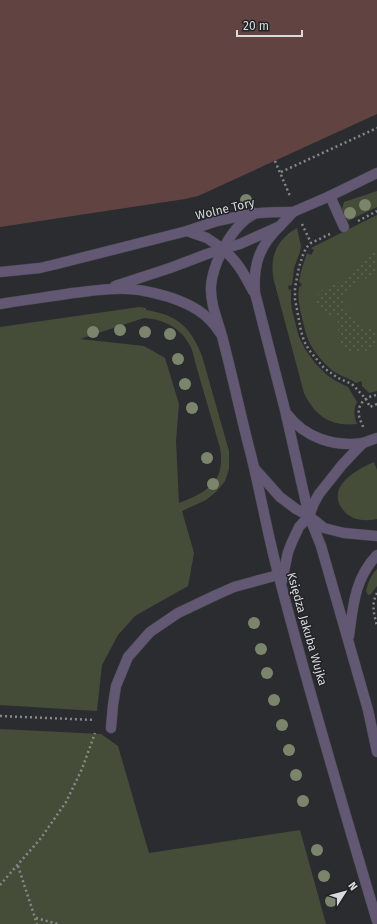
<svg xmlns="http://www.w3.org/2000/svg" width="377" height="924" font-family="'Fira Sans',sans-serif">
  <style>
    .grass { fill: #454d39; fill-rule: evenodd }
    .garden { fill: url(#garden-dots) }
    .building { fill: #614442 }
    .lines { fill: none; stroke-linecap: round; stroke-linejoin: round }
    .service-casing { stroke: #47484c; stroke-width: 11 }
    .minor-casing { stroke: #47484c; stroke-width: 11 }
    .path { stroke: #87888b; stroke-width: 2.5; stroke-dasharray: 2 3; stroke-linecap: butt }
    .service { stroke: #625873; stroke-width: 10 }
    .minor { stroke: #625873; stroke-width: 10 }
    .tree { fill: #7a856c }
    .labels { text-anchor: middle; stroke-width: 3; stroke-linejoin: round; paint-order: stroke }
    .street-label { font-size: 12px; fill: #d9dadc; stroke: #222326 }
  </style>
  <defs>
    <pattern id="garden-dots" width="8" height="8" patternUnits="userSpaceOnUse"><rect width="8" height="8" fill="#454d39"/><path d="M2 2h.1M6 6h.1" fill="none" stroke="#5f6655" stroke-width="1.8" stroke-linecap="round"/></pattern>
  </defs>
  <rect width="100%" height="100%" fill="#2b2c30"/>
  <!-- grass -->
  <g class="grass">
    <path d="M377,191V207L348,221L342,209L344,202Z"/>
    <path d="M377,215V391L369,393L362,386V383L361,381L356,383C349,378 340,376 333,371C324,364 315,353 309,342C306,335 304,326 302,318C300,308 297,298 299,287L301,286L302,284L299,282C300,272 304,263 307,253L311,255L314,250L311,248Z"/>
    <path d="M297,228L301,246L300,252L294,268L292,285L288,286L289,290L291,289V302L292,310L299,337L305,349L315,363L327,375L336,381L348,387L357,402C353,410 354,416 357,424C331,427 315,416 304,393L274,281C269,258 276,240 297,228Z"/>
    <path d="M139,307L146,308V310C177,315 190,326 202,356L229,451V469L225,481L217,491L206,500L182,511L194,553L188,586L135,616L118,635L102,665L97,711L0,705V327ZM144,318C162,319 180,327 189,344C193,350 194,358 196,365L220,448C226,482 207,492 179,503L176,441L179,404L165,358L144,346L80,339Z"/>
    <path d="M374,462L377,470V519C363,522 349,520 341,507C337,501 337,495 339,489C346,475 361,468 374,462Z"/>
    <path d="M377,569V586L371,594L368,595L366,591C368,583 371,575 377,569Z"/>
    <path d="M0,729L101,734L118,746L149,853L300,830L326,924H0Z"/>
  </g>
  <!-- garden -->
  <path class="garden" d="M377,244V272L370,277L359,281L351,288L345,291L343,296L342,299L344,303L347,310L366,327L370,328L377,327V345C373,347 370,350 366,351C352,356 340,350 338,336C337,330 340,325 337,320C333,314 324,313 318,309L316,302L318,295L320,292L322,290L341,281L359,267Z"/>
  <!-- building -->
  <path class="building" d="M0,0H377V114L198,196L185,199L0,227Z"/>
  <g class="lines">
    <defs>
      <g id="service">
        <path d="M330,196L344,227"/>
        <path d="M187,231L207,238L223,249"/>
        <path d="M0,272L40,268L57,264L187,231L217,221L255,213"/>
        <path d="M115,286L170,268L207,254L223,249"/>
        <path d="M0,304C24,300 48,297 73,293C91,291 109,288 127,289C141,289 155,293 169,297C190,304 208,313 220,333"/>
        <path d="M111,728L113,705L116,686L128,657L150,632L178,613L216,595L234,587L278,575"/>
      </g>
      <g id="minor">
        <path d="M293,212C285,212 259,212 254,214C232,225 213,263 211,286C210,305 219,323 223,340C233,378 241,417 251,455C261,495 268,537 279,577C309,692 343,807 377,921"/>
        <path d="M280,226C259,246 253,265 255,293L285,410L309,516L321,546L348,640L368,710L377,752"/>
        <path d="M223,249L240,244L280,226L293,212L330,196L377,173"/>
        <path d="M223,249C238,262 244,274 253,291"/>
        <path d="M287,414C305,438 334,447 363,443"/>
        <path d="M255,469L280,497L296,509L309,516L324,528L344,533L377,536"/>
        <path d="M282,581L288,552L292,542L299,527L309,516L314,503L319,494L342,465L358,448L363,443L377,438"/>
        <path d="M349,636C353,605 355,578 377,555"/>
      </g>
    </defs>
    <!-- service casing -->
    <use href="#service" class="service-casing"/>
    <!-- minor casing -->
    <use href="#minor" class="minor-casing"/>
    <!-- path -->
    <g class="path">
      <path d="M275,161L290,196"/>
      <path d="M281,172L377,128"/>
      <path d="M358,221L377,211"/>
      <path d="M302,224L311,243"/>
      <path d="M330,234L311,243L306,248L303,255L299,267L295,288V299L301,331L304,341L309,350L324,368L338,378L352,384L366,399L370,407L377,404"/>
      <path d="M363,427C362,423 359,419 359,415C357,403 367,396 377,395"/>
      <path d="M377,593C371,604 374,614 377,626"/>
      <path d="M0,716L95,720"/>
      <path d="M18,866L37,924"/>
      <path d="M0,885L41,838L66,802L82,769L95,733"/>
      <path d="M36,918L58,924"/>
    </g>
    <!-- service -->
    <use href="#service" class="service"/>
    <!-- minor -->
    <use href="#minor" class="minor"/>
  </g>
  <!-- trees -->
  <g class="tree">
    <circle cx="246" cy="200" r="6"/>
    <circle cx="365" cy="205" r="6"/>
    <circle cx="350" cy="213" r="6"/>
    <circle cx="120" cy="330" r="6"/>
    <circle cx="93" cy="332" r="6"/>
    <circle cx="145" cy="332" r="6"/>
    <circle cx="170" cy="334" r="6"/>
    <circle cx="178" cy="359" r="6"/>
    <circle cx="185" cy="384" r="6"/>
    <circle cx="192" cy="408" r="6"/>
    <circle cx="207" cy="458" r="6"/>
    <circle cx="213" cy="484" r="6"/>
    <circle cx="254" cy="623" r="6"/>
    <circle cx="261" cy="649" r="6"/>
    <circle cx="267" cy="673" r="6"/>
    <circle cx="274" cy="700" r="6"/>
    <circle cx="282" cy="725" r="6"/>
    <circle cx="289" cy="750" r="6"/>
    <circle cx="296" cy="775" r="6"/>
    <circle cx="303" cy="801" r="6"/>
    <circle cx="317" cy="850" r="6"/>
    <circle cx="324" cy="876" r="6"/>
    <circle cx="331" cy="901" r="6"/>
  </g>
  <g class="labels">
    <!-- street labels -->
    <g class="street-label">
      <text transform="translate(225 209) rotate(-13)" y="4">Wolne Tory</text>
      <text transform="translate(307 629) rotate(74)" y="4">Księdza Jakuba Wujka</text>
    </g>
  </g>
  <!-- north arrow -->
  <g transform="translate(345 892) rotate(54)" stroke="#222326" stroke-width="3" paint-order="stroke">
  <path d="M0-3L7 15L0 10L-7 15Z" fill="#d9dadc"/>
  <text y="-6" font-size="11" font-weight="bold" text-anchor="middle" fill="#d9dadc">N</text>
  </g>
  <!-- scale -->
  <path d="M237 30v6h65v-6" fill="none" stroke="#d9dadc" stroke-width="2"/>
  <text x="243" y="30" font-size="12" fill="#d9dadc" stroke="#222326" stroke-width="3" paint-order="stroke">20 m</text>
</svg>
